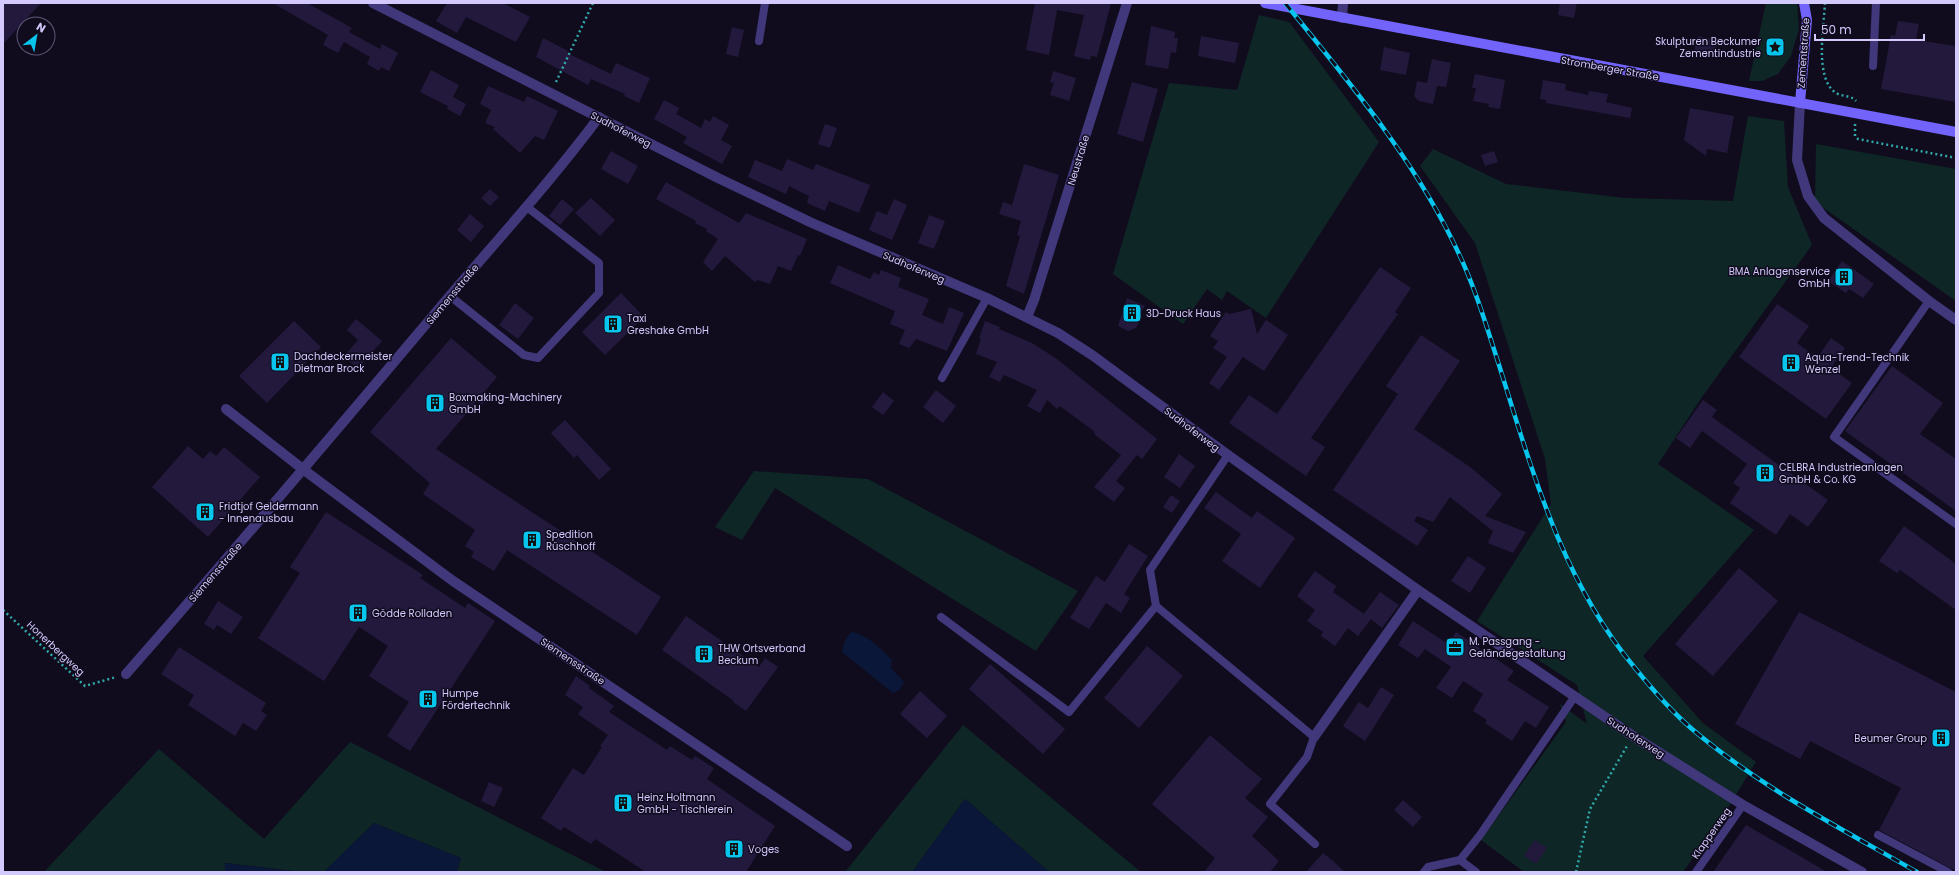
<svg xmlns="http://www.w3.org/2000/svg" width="1959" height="875" font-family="Poppins,sans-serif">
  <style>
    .green { fill: #0f2626 }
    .water { fill: #0a1738 }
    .building { fill: #23193d }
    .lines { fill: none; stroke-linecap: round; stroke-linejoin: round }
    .path { stroke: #30a9ab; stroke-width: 2.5; stroke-dasharray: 2 3; stroke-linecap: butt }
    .lane { stroke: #40387a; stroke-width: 8 }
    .street { stroke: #40387a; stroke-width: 10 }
    .secondary { stroke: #7263fa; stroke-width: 10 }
    .rail-casing { stroke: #07c5ec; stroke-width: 4.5 }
    .rail { stroke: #100c1d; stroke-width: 3; stroke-dasharray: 9; stroke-linecap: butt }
    .labels { text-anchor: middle; stroke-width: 3; stroke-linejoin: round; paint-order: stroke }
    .poi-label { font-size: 10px; fill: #d3c9fd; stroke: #100c1d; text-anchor: start }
    .street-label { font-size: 10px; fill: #d3c9fd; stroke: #100c1d }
  </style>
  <rect width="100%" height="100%" fill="#100c1d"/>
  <!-- green -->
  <g class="green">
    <path d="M1766,3H1797L1799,29L1791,56L1778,74L1762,81H1749Z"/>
    <path d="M1259,15L1289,22L1379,142L1266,318L1227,291L1222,300L1207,289L1183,324L1113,274L1169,83L1237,90Z"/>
    <path d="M1748,116L1784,121L1788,187L1812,245L1702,397L1658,464L1754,530L1643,656L1703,723L1756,762L1726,811L1683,872H1524L1481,840L1566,722L1560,704L1587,724L1577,685L1477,621L1551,504L1545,459L1475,243L1420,166L1433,149L1506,184L1625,198L1733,201Z"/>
    <path d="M1816,144L1956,169V301L1815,202Z"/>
    <path d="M754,471L868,479L1078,591L1036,651L775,488L742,540L715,527Z"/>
    <path d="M963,725L1141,872H1049L965,799L912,872H845Z"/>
    <path d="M350,742L606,872H457L461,858L374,823L324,872H303L225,863L226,872H44L159,749L264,839Z"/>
  </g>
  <!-- water -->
  <g class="water">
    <path d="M851,632C867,634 881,649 892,660L891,668L904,682L899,690L893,693L842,652L845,640Z"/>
    <path d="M965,799L1049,872H912Z"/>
    <path d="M374,823L461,858L457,872H324Z"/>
    <path d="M224,863L303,872H226Z"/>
  </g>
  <!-- building -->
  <g class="building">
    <path d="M3,3H41L3,44Z"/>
    <path d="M273,3H307L352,28L349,32L380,49L382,44L398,53L389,71L381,67L379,71L367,64L370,57L344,42L338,53L323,45L328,35Z"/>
    <path d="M447,3H503L530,17L516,42L466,17L457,33L436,21Z"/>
    <path d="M1035,3H1111L1097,57L1091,56L1090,60L1074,56L1084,15L1057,10L1049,55L1026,50Z"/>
    <path d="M1560,3H1577L1574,18L1558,15Z"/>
    <path d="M1898,21L1919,24L1916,40L1956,46V102L1881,89L1891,35L1895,36Z"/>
    <path d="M1151,26L1175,32L1174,38H1178L1176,53L1171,52L1168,69L1145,65Z"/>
    <path d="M732,27L744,30L738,57L726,54Z"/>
    <path d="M1201,36L1239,43L1235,63L1198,56Z"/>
    <path d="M1698,36L1718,41L1714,56L1694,51Z"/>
    <path d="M543,38L568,51L567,53L611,74L616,63L650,78L639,103L624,96L625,94L591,79L588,85L536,57Z"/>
    <path d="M1384,47L1410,53L1406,75L1380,70Z"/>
    <path d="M1432,59L1451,63L1446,87L1437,86L1433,104L1419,101L1414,96L1417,81L1427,83Z"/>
    <path d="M431,70L459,85L453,97L466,104L460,116L447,109L448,106L420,92Z"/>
    <path d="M1053,71L1076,78L1069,101L1050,95L1054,83L1050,82Z"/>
    <path d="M1475,74L1505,80L1500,109L1488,107L1489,104L1473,101L1476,88H1472Z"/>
    <path d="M1543,80L1566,84L1565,90L1588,95L1589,91L1608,94L1606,102L1632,108L1630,118L1546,103V100L1540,99Z"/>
    <path d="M1132,82L1158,89L1143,142L1117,134Z"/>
    <path d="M488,86L524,102L527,96L558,111L544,140L535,136L520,153L493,129L495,127L485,123L491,110L480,104Z"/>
    <path d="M664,100L679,108L676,114L701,128L705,119L710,122L713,116L729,125L721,140L732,146L722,164L683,143L687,137L654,119Z"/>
    <path d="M1690,108L1734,116L1727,153L1707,149L1706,156L1684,140Z"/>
    <path d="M825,124L837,128L830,148L818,144Z"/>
    <path d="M611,151L638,166L628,184L601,169Z"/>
    <path d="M1494,151L1498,162L1485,166L1481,155Z"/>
    <path d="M787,159L813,170L816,164L870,185L859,213L829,201L825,211L807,203L809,196L789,186L786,194L748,177L755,160L782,171Z"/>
    <path d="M1024,164L1059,175L1024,294L1006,286L1020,236L1017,235L1021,221L999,214L1003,202L1012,205Z"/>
    <path d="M666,182L739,223L746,213L807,239L800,256L798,255L791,271L778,266L770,284L758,280L755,282L725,256L712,271L703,262L718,239L706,231L707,229L695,223L696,221L656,199Z"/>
    <path d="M490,189L499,197L490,206L481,198Z"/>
    <path d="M591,198L615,220L600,236L575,213Z"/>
    <path d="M562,199L574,209L560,225L549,216Z"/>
    <path d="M894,199L907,205L892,240L869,230L877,211L887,215Z"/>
    <path d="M470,214L484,226L471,242L457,230Z"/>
    <path d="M929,215L945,221L934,249L918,243Z"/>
    <path d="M1842,261L1874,284L1863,298L1849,289L1846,293L1828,281Z"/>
    <path d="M838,265L870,279L874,272L879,275L881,270L901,278L898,287L929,299L922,315L943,324L949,307L964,313L947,351L916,339L909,348L899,344L905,330L890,324L895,311L830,283Z"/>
    <path d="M1380,267L1411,288L1395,312L1398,314L1311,438L1325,447L1306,476L1229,423L1249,395L1277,414Z"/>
    <path d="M621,293L644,317L605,355L582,332Z"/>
    <path d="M1127,298L1145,306L1138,318L1140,320L1136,328L1128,331L1118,326Z"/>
    <path d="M515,303L534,318L518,339L499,325Z"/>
    <path d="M1777,304L1809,326L1797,343L1817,358L1831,338L1845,348L1831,368L1852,383L1826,419L1739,357Z"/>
    <path d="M1251,309L1257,334L1266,320L1288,335L1264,371L1243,357L1219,390L1209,383L1227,357L1213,348L1218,341L1210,336L1226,312L1229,314Z"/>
    <path d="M356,319L382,341L358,369L344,356L358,340L347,330Z"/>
    <path d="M294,321L321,347L267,403L239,376Z"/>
    <path d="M985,321L1000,327L999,329L1032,343L1057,359L1157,439L1142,459L1137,455L1116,481L1125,488L1114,502L1094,487L1121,455L1094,434L1095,432L1060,406L1057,409L1047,400L1040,413L1027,406L1037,390L1004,375L1000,382L989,377L997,362L976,354L981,339L979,338Z"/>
    <path d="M1421,335L1460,361L1414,429L1470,467L1502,494L1485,516L1526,532L1513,553L1488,543L1493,531L1450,497L1433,522L1417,516L1414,521L1428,530L1417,546L1333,490L1398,394L1386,386Z"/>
    <path d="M451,338L497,377L485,391L490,395L482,405L477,401L436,449L661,597L637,635L507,550L494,571L471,557L474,552L465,546L475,530L423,494L430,483L370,432Z"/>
    <path d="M1892,366L1943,403L1920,434L1956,459V511L1845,431Z"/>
    <path d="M936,390L956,406L943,423L923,407Z"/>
    <path d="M883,392L894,401L883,415L872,407Z"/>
    <path d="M1703,400L1717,410L1712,417L1828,500L1808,527L1790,514L1776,535L1730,503L1740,488L1733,483L1747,464L1702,431L1690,448L1676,438Z"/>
    <path d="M565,420L611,469L599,480L577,455L574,458L551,433Z"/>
    <path d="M188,446L203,459L210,451L216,456L224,447L260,477L208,537L152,487Z"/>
    <path d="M1179,454L1195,466L1180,488L1164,477Z"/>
    <path d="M1216,492L1252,518L1257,511L1295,538L1260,588L1222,561L1241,534L1204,508Z"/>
    <path d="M1171,495L1180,501L1172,513L1163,507Z"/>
    <path d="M326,512L423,575L420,578L465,608L468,603L495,621L410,751L387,736L409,702L369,676L388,646L359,627L324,681L258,638L300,573L290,567Z"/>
    <path d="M1904,526L1956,564V610L1900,570L1897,573L1879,561Z"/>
    <path d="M1129,544L1148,556L1124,594L1130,598L1121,613L1106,603L1089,629L1070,618L1096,576L1105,582Z"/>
    <path d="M1468,556L1486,568L1470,593L1451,581Z"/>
    <path d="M1739,568L1778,601L1713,676L1675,644Z"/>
    <path d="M1315,571L1336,586L1333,592L1364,614L1380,592L1399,605L1382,628L1371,619L1358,636L1348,628L1335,646L1321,636L1323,632L1307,621L1315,610L1297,596Z"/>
    <path d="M218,601L243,617L231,634L217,625L214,630L204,624Z"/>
    <path d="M1799,612L1956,692V871L1879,830L1901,788L1810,741L1800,759L1735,724Z"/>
    <path d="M686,616L759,667L765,658L778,667L746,711L733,702L734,701L662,650Z"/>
    <path d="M1413,621L1448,644L1456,632L1514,671L1507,680L1549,707L1536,728L1525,721L1512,741L1485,723L1487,720L1473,711L1483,694L1463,681L1452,698L1436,688L1451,667L1425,649L1418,658L1398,645Z"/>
    <path d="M1147,646L1183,676L1139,728L1104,698Z"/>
    <path d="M179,647L266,703L261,711L267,715L256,731L243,723L235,736L188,705L194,695L161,674Z"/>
    <path d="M990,664L1065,729L1043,754L969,689Z"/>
    <path d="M576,676L590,686L589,688L614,706L609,712L667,750L670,746L692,760L695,756L714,768L707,779L775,826L746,872H646L595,839L591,844L564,827L561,831L541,818L573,768L584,775L602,747L600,746L608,735L578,714L583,707L565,695Z"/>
    <path d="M1381,687L1394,695L1365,741L1343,726L1359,702L1368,708Z"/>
    <path d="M920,691L947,716L927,738L900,714Z"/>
    <path d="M1210,735L1262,779L1245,798L1268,817L1252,836L1279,861L1270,872H1204L1215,858L1152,804Z"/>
    <path d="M489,782L503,788L494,807L481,801Z"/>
    <path d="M1403,800L1422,817L1413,827L1394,810Z"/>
    <path d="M1746,825L1781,845L1827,872H1713Z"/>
    <path d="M1535,840L1547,848L1536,864L1524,856Z"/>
    <path d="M1323,853L1333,861L1345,872H1306Z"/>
  </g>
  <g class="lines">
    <!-- path -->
    <g class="path">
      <path d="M1825,3C1824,26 1814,79 1836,93C1843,97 1851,95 1856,101"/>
      <path d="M556,82L593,3"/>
      <path d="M1855,124V136L1858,139L1956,158"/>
      <path d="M3,610L85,686L116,677"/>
      <path d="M1576,872L1590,809L1627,746"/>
    </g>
    <!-- lane -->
    <g class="lane">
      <path d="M759,41L765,3"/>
      <path d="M1873,66L1876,3"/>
      <path d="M450,296L524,355L538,358L599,293V263L527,207"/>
      <path d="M1929,301L1834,437L1956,524"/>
      <path d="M942,378L987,298"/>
      <path d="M1156,606L1314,737L1307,757L1270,804L1315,844"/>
      <path d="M941,617L1069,712L1156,606L1150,570L1228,455"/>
      <path d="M1878,835L1948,872"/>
      <path d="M1424,872L1428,867L1460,860"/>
      <path d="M1476,872L1460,860L1480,835L1575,696"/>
      <path d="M1696,872L1743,805"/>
    </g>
    <!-- street -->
    <g class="street">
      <path d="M373,3L718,178L812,223L987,298L1058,333L1092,355L1228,455L1418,590L1633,736L1743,805L1862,872"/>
      <path d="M1342,18L1343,3"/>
      <path d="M1800,103L1797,160L1808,196L1824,218L1929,301L1956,320"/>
      <path d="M1027,317L1034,300L1127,3"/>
      <path d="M226,409L304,470L453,581L847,846"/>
      <path d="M126,674C235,550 342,424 448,298C499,238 552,180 599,117"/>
      <path d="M1314,737L1418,590"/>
    </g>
    <!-- secondary -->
    <g class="secondary">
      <path d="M1265,3L1956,132"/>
      <path d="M1800,103L1807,20L1804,3"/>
    </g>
    <defs>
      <path id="rail" d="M1285,3C1349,82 1416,161 1459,254C1476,290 1487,328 1499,365C1532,470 1562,581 1635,668C1652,689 1671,711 1692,729C1760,787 1840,828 1917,872"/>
    </defs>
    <!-- rail casing -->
    <use href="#rail" class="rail-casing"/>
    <!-- rail -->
    <use href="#rail" class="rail"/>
  </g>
  <!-- icons -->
  <defs>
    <symbol id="sight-square" viewBox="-11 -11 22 22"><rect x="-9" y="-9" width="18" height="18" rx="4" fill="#07c5ec" stroke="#100c1d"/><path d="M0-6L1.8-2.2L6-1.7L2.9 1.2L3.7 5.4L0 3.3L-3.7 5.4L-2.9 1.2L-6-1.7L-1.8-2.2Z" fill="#111"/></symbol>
    <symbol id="building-square" viewBox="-11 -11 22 22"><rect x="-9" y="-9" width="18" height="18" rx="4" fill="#07c5ec" stroke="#100c1d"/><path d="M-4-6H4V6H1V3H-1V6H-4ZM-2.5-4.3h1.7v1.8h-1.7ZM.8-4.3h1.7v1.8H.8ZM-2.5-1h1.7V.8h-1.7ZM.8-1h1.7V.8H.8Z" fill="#111"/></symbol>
    <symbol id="office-square" viewBox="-11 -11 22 22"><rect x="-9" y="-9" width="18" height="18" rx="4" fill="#07c5ec" stroke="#100c1d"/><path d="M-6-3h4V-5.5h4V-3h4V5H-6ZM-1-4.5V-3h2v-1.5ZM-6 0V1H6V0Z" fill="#111"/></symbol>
  </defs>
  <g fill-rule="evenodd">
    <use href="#sight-square" x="1764" y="36" width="22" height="22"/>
    <use href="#building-square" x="1833" y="266" width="22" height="22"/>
    <use href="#building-square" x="1121" y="302" width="22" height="22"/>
    <use href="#building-square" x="602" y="313" width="22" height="22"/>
    <use href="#building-square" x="269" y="351" width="22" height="22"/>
    <use href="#building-square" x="1780" y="352" width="22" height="22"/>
    <use href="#building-square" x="424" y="392" width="22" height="22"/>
    <use href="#building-square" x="1754" y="462" width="22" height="22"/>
    <use href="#building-square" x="194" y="501" width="22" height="22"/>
    <use href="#building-square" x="521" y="529" width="22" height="22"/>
    <use href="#building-square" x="347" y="602" width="22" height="22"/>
    <use href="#office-square" x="1444" y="636" width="22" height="22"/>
    <use href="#building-square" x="693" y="643" width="22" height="22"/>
    <use href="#building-square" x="417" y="688" width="22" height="22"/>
    <use href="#building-square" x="1930" y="727" width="22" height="22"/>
    <use href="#building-square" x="612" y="792" width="22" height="22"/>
    <use href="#building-square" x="723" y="838" width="22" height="22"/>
  </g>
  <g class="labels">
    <!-- poi labels -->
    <g class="poi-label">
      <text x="1761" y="45" text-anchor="end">Skulpturen Beckumer<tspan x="1761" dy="12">Zementindustrie</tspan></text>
      <text x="1830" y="275" text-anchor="end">BMA Anlagenservice<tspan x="1830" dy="12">GmbH</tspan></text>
      <text x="1146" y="317">3D-Druck Haus</text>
      <text x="627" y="322">Taxi<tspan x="627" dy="12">Greshake GmbH</tspan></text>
      <text x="294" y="360">Dachdeckermeister<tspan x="294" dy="12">Dietmar Brock</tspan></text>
      <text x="1805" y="361">Aqua-Trend-Technik<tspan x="1805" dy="12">Wenzel</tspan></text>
      <text x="449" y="401">Boxmaking-Machinery<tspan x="449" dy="12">GmbH</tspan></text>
      <text x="1779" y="471">CELBRA Industrieanlagen<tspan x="1779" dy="12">GmbH &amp; Co. KG</tspan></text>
      <text x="219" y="510">Fridtjof Geldermann<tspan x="219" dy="12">- Innenausbau</tspan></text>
      <text x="546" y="538">Spedition<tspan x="546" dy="12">Rüschhoff</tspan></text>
      <text x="372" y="617">Gödde Rolladen</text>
      <text x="1469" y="645">M. Passgang -<tspan x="1469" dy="12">Geländegestaltung</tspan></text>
      <text x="718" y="652">THW Ortsverband<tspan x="718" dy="12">Beckum</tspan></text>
      <text x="442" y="697">Humpe<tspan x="442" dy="12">Fördertechnik</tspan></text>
      <text x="1927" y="742" text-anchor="end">Beumer Group</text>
      <text x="637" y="801">Heinz Holtmann<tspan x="637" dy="12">GmbH - Tischlerein</tspan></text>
      <text x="748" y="853">Voges</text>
    </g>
    <!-- street labels -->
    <g class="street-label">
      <text transform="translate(1803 53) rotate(-86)" y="4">Zementstraße</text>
      <text transform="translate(1610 68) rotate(10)" y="4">Stromberger Straße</text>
      <text transform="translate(621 129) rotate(27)" y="4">Sudhoferweg</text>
      <text transform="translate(1078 160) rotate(-73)" y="4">Neustraße</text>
      <text transform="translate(914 267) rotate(23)" y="4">Sudhoferweg</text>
      <text transform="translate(452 294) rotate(-50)" y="4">Siemensstraße</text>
      <text transform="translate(1192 429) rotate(37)" y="4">Sudhoferweg</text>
      <text transform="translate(215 572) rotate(-49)" y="4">Siemensstraße</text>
      <text transform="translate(56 648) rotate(43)" y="4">Honerbergweg</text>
      <text transform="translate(573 661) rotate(34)" y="4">Siemensstraße</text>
      <text transform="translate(1636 737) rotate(33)" y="4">Sudhoferweg</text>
      <text transform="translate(1711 833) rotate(-55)" y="4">Klapperweg</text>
    </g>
  </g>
  <!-- border -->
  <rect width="1959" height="875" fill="none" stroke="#d3c9fd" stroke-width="8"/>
  <!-- north arrow -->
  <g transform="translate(36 36) rotate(31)"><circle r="19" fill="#100c1d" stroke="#5e5877"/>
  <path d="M0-3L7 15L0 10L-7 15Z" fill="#07c5ec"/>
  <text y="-6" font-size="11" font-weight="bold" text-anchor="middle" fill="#d3c9fd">N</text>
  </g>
  <!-- scale -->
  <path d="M1815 34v6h109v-6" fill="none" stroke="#d3c9fd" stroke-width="2"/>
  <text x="1821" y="34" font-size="12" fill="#d3c9fd" stroke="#100c1d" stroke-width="3" paint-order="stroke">50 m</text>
</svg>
